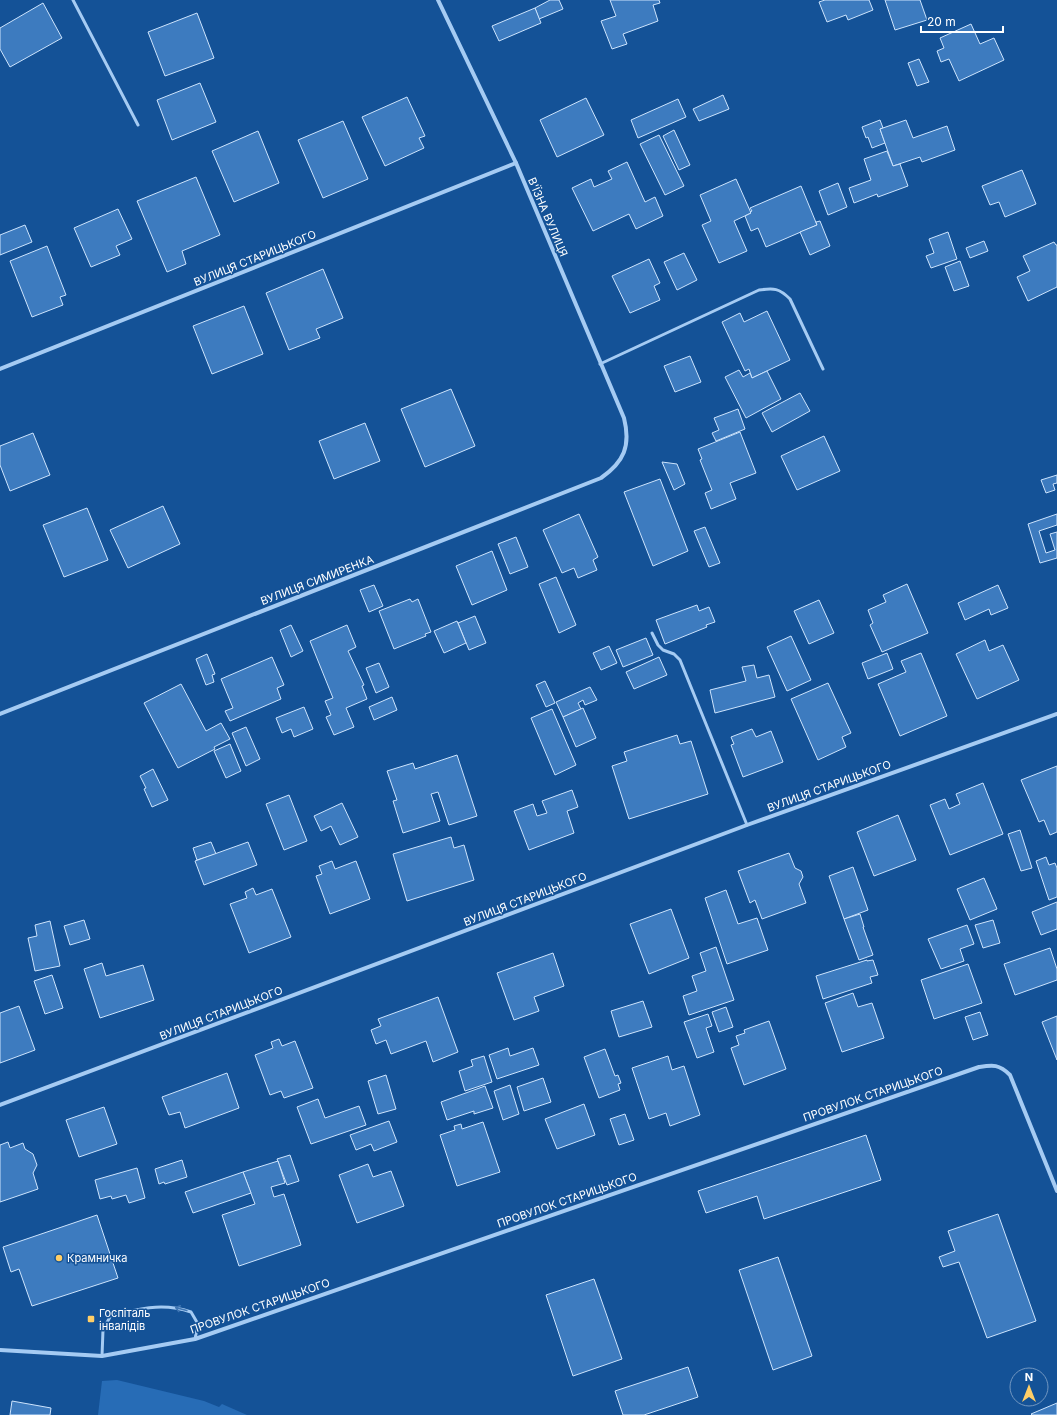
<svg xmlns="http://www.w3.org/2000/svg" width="1057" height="1415" font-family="Inter,sans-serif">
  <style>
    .green { fill: #276cb6 }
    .building { fill: #3d7bbf; stroke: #cde4fd }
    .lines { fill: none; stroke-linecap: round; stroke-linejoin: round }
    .service { stroke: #a5cbf3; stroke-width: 3 }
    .minor { stroke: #a5cbf3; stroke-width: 4 }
    .oneway { stroke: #4076b3 }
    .poi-dot { fill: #ffce67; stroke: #145297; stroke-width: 1.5 }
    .labels { text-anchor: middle; stroke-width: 3; stroke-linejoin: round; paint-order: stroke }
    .street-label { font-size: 11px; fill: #fff; stroke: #145297 }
    .poi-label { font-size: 11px; fill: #fff; stroke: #145297; text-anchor: start }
  </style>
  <rect width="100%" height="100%" fill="#145297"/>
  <!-- green -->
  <path class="green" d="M117,1380L204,1401L219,1407L222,1404L247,1415H98L102,1381Z"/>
  <!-- building -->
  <g class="building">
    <path d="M550,0H559L563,9L539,19L535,8Z"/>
    <path d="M610,0H659L660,3L653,5L658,21L623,34L627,44L612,49L601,21L616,16Z"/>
    <path d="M825,0H869L873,10L848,20L846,15L827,22L819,2Z"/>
    <path d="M885,0H920L927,20L895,30Z"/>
    <path d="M43,3L62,38L10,67L0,49V28Z"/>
    <path d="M535,8L541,23L499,41L492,26Z"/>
    <path d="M197,13L214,58L165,76L148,32Z"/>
    <path d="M971,24L980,44L994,38L1004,60L959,81L949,59L941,62L937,51L944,48L940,38Z"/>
    <path d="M919,59L929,82L917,86L908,63Z"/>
    <path d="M200,83L216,122L172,140L157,100Z"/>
    <path d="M723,95L729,109L699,121L693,109Z"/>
    <path d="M407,97L425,136L419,138L424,148L385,166L362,117Z"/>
    <path d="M586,98L604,135L557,157L540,120Z"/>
    <path d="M678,99L686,117L638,138L631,120Z"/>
    <path d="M880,120L883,128L880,129L885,143L872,148L868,137L866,138L862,127Z"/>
    <path d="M906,120L913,138L947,126L955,150L922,162L920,157L893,166L880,129Z"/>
    <path d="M343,121L368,179L323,198L298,140Z"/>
    <path d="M674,130L690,165L679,170L663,136Z"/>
    <path d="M258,131L279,183L234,202L212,151Z"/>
    <path d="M659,135L684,186L665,195L640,144Z"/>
    <path d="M887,151L893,166L900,164L908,186L878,197L877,194L854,203L849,188L871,180L864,159Z"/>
    <path d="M627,162L645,202L655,197L663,216L636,229L629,214L593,231L572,188L591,179L594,187L612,179L608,171Z"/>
    <path d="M1022,170L1036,204L1005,217L999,202L990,205L982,186Z"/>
    <path d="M196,177L220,235L182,251L186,264L167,272L137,201Z"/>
    <path d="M736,179L751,213L734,221L747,251L719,263L702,225L711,221L700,195Z"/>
    <path d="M838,183L847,207L828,215L819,191Z"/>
    <path d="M801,186L817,225L766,247L758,228L751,231L745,216L751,213L750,212L752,211L750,208Z"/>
    <path d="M118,209L132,239L116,246L120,255L91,267L74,228Z"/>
    <path d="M820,221L830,246L810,255L800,232L817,225L816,222Z"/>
    <path d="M25,225L32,242L0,255V235Z"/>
    <path d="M948,232L957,259L931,268L926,256L934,253L929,239Z"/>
    <path d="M984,241L988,251L970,258L966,248Z"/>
    <path d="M1054,242L1056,245H1057V287L1028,301L1017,277L1030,271L1023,256Z"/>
    <path d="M47,246L66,295L60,297L63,305L32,317L10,261Z"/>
    <path d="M684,253L697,280L677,290L664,262Z"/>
    <path d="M649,259L660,283L654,286L660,300L630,313L612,276Z"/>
    <path d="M960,261L969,286L954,291L945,267Z"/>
    <path d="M323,269L343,318L316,329L320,338L289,350L266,293Z"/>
    <path d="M244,306L263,354L212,374L193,326Z"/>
    <path d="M767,311L790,360L752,378L749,369L745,371L722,322L740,313L744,322Z"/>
    <path d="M690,356L701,382L675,392L664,366Z"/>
    <path d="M739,370L743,377L750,373L752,378L767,371L781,399L746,418L725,377Z"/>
    <path d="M451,389L475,446L425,467L401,409Z"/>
    <path d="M800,393L810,411L772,432L762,413Z"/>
    <path d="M738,409L745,429L716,441L712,433L719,430L714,418Z"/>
    <path d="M365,423L380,461L334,479L319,441Z"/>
    <path d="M740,432L756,473L730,483L736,499L711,509L705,493L712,490L700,460L702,459L698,449Z"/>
    <path d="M33,433L50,475L10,491L0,465V446Z"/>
    <path d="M824,436L840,471L797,490L781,456Z"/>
    <path d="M662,462L677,464L685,484L674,490Z"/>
    <path d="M1057,475V483L1053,484L1055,490L1046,493L1041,480Z"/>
    <path d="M660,479L688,551L653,566L624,492Z"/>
    <path d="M163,506L180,544L128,568L110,530Z"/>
    <path d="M87,508L108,560L64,577L43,525Z"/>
    <path d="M579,514L598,557L593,560L597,570L578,578L574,568L562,573L543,530Z"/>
    <path d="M1057,514V525L1039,531L1046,553L1055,550L1050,534L1057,532V558L1040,563L1028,524Z"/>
    <path d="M705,527L720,563L709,567L694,531Z"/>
    <path d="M516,537L528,567L510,574L498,544Z"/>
    <path d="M492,551L507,590L472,605L456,566Z"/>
    <path d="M556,577L576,625L559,633L539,584Z"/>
    <path d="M907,584L928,633L882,652L870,625L873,623L868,610L886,602L883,595Z"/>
    <path d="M374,585L383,606L369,612L360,590Z"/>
    <path d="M998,585L1008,608L991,615L989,609L965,620L958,603Z"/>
    <path d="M410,599L412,602L418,599L431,632L425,634L426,636L394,649L379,611Z"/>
    <path d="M819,600L834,633L809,644L794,611Z"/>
    <path d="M697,605L699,611L709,607L715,622L706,625L707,627L665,644L656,620Z"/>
    <path d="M475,616L486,643L469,650L458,623Z"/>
    <path d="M457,621L466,643L444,653L434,631Z"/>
    <path d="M291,625L303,651L291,657L280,630Z"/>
    <path d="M347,625L356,647L348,651L364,685L362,686L367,699L346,708L354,727L334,735L326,717L331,715L325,701L333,698L310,641Z"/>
    <path d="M791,636L811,680L787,691L767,647Z"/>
    <path d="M646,638L653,655L623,667L616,650Z"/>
    <path d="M985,640L989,651L1003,645L1019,680L977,699L956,654Z"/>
    <path d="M609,646L617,663L601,670L593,653Z"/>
    <path d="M887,653L893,669L868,679L862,663Z"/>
    <path d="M921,653L947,716L900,736L878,684L906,672L901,661Z"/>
    <path d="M207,654L215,674L212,675L214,682L206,685L196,659Z"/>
    <path d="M272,657L284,685L277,688L281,699L230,721L225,711L233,708L221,679Z"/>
    <path d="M659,657L667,675L634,689L626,672Z"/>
    <path d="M379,663L389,687L376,693L366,668Z"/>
    <path d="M754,665L757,678L769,675L775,697L715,713L710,690L746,681L742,667Z"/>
    <path d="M545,681L555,703L546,707L536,685Z"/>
    <path d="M828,683L851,733L842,737L846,747L818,760L791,699Z"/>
    <path d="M181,684L206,731L221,723L230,739L214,747L215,749L178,768L144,703Z"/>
    <path d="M590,687L597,700L585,705L583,700L578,703L581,709L563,717L556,702Z"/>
    <path d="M392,697L397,710L374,720L369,707Z"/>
    <path d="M304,707L313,729L294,737L291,729L282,733L276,718Z"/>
    <path d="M583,708L596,738L576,747L563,717Z"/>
    <path d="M552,709L576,765L555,775L531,718Z"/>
    <path d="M246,727L260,759L246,766L232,733Z"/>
    <path d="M752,729L756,737L771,731L783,762L743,777L731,745L734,744L731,737Z"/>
    <path d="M677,735L680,744L691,741L708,794L629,819L612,766L627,761L624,752Z"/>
    <path d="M230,744L241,771L226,778L214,751Z"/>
    <path d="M457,755L477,816L449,825L438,792L431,794L440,821L403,833L393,801L397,800L387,771L413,763L415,769Z"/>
    <path d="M1057,766V832L1050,835L1044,820L1039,822L1021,780Z"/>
    <path d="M153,769L168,800L152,807L144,789L146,788L140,776Z"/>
    <path d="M983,783L1003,834L950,855L930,805L945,799L949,809L960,804L956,794Z"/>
    <path d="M572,790L578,807L567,811L574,833L529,850L514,811L533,804L537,816L547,813L542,801Z"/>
    <path d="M289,795L307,841L284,850L266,804Z"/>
    <path d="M342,803L358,837L340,845L331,826L321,831L314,816Z"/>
    <path d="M898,815L916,860L874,876L857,832Z"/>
    <path d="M1020,830L1032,868L1021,871L1008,834Z"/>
    <path d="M451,837L454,848L464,845L474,880L407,901L393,854Z"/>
    <path d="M211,842L216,854L197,860L193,848Z"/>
    <path d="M248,842L257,865L204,885L195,861Z"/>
    <path d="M789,853L795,868L801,871L803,877L799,884L806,903L762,919L755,900L750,903L738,871Z"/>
    <path d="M1046,857L1049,865L1055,863L1057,868V897L1049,900L1036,861Z"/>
    <path d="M332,861L335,869L356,861L370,899L330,914L316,876L322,874L319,866Z"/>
    <path d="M853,867L868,910L844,919L829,876Z"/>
    <path d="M984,878L997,909L970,920L957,889Z"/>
    <path d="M253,888L256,895L272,889L291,937L249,953L230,904L247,898L245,892Z"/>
    <path d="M726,890L738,924L757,918L768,950L727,964L705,898Z"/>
    <path d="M1057,902V929L1041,935L1032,912Z"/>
    <path d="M671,909L689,958L649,974L630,924Z"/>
    <path d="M860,914L864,927H863L873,955L859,960L844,919Z"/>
    <path d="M84,920L90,939L70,945L64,926Z"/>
    <path d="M993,920L1000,943L983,948L975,925Z"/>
    <path d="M50,921L60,966L35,971L28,938L37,936L35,925Z"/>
    <path d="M967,925L974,944L960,949L964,961L941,969L928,939Z"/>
    <path d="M716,947L734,1000L689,1015L683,996L697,991L692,976L706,971L700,953Z"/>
    <path d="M1050,948L1057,969V980L1015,995L1004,964Z"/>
    <path d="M553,953L564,986L534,997L539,1011L514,1020L497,973Z"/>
    <path d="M867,960V961L873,960L878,975L870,977L872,983L823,999L816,976Z"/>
    <path d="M102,963L106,976L143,965L154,1000L100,1018L84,969Z"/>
    <path d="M968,964L982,1003L934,1019L921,980Z"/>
    <path d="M52,975L63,1008L45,1014L34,981Z"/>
    <path d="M853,993L858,1007L872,1003L884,1038L842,1052L825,1003Z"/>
    <path d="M438,997L458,1052L433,1062L426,1041L391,1054L386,1040L376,1044L371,1030L381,1026L378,1019Z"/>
    <path d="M643,1001L652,1027L619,1037L611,1011Z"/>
    <path d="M19,1006L35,1050L0,1063V1013Z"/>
    <path d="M726,1007L733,1027L719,1032L712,1012Z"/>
    <path d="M980,1012L988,1035L973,1040L965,1017Z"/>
    <path d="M708,1014L712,1026L706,1028L714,1052L697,1058L684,1022Z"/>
    <path d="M1057,1016V1060L1042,1022Z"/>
    <path d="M769,1021L786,1069L744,1085L731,1048L739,1045L736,1036L745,1033L744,1030Z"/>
    <path d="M279,1039L282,1046L295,1041L313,1088L284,1098L281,1091L270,1095L255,1055L273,1048L271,1042Z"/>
    <path d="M508,1048L510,1056L533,1048L539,1065L497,1079L489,1055Z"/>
    <path d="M605,1049L615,1076L618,1075L621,1083L618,1084L620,1090L599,1098L584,1057Z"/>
    <path d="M484,1056L492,1082L465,1091L459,1071L473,1066L471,1060Z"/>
    <path d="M668,1056L672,1070L684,1066L700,1115L670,1126L666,1113L649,1119L632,1068Z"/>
    <path d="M227,1073L239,1108L185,1128L180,1112L169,1115L162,1097Z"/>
    <path d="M386,1075L396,1109L378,1114L368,1081Z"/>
    <path d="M543,1078L551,1102L524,1111L517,1087Z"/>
    <path d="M510,1085L519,1114L503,1120L494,1091Z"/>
    <path d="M485,1086L493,1108L474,1114V1111L447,1120L441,1102Z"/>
    <path d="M318,1099L325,1118L359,1106L366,1125L311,1144L297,1107Z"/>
    <path d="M584,1104L595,1135L557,1149L545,1119Z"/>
    <path d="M104,1107L117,1144L79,1157L66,1120Z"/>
    <path d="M625,1114L634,1140L619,1145L610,1119Z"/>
    <path d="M389,1121L397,1142L374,1151L371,1144L356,1150L350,1135Z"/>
    <path d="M483,1122L500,1172L457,1186L440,1135L455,1130L454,1126L461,1124L462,1129Z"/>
    <path d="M866,1135L881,1180L764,1219L757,1196L706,1213L698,1191Z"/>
    <path d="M8,1142L10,1148L23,1143L25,1149L33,1154L37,1165L33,1173L38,1189L0,1202V1145Z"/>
    <path d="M290,1155L299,1181L287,1185L277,1159Z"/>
    <path d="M182,1160L187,1177L165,1184L164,1182L159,1184L155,1169Z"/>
    <path d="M278,1161L285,1183L271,1187L274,1197L284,1194L301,1245L239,1266L222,1215L255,1204L243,1172Z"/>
    <path d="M368,1164L373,1177L391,1171L404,1206L357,1223L339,1175Z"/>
    <path d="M137,1168L145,1198L129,1203L126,1195L112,1199L111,1196L100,1199L95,1180Z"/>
    <path d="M243,1172L251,1193L193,1213L185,1192Z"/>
    <path d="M998,1214L1036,1321L987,1338L959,1262L943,1267L939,1257L955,1251L948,1231Z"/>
    <path d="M97,1215L118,1278L32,1306L19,1269L11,1272L3,1247Z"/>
    <path d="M778,1257L812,1356L773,1370L739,1270Z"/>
    <path d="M594,1279L622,1359L573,1376L546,1295Z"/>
    <path d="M688,1367L698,1397L644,1415H623L615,1391Z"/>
    <path d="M12,1401L51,1408L50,1415H10Z"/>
    <path d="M1057,1403V1415H1032L1031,1414Z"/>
  </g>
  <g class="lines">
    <!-- service -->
    <g class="service">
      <path d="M73,0L138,125"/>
      <path d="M600,364L759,290C774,288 779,288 790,299L823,369"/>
      <path d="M652,633L658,645L663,650L674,654L680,660L747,825"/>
      <path d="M102,1356L103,1330L111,1315C140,1309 162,1302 191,1312L198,1324L195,1339"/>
    </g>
    <!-- minor -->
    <g class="minor">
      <path d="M0,369L516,163"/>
      <path d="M0,714L601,478C624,462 631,446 624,418L516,163L438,0"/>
      <path d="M0,1105L747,825L1057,714"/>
      <path d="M0,1350L102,1356L195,1339L979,1067C993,1065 999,1064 1010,1075L1057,1191"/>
    </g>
  </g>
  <!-- one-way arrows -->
  <defs><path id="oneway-shaft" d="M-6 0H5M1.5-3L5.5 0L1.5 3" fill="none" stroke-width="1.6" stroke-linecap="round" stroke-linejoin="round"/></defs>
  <use class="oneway" href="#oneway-shaft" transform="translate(181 1309) rotate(-165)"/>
  <!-- markers -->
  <g class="poi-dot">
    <circle cx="59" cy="1258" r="4"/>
    <rect x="87" y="1315" width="8" height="8" rx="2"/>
  </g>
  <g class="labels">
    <!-- street labels -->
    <g class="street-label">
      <text transform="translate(548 217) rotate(67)" y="4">В'ЇЗНА ВУЛИЦЯ</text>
      <text transform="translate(255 258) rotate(-22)" y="4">ВУЛИЦЯ СТАРИЦЬКОГО</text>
      <text transform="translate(317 580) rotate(-21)" y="4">ВУЛИЦЯ СИМИРЕНКА</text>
      <text transform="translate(829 786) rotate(-20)" y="4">ВУЛИЦЯ СТАРИЦЬКОГО</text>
      <text transform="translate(525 899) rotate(-21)" y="4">ВУЛИЦЯ СТАРИЦЬКОГО</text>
      <text transform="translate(221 1013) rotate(-21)" y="4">ВУЛИЦЯ СТАРИЦЬКОГО</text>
      <text transform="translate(873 1094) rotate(-19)" y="4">ПРОВУЛОК СТАРИЦЬКОГО</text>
      <text transform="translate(567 1200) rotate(-19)" y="4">ПРОВУЛОК СТАРИЦЬКОГО</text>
      <text transform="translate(260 1306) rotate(-19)" y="4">ПРОВУЛОК СТАРИЦЬКОГО</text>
    </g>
    <!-- poi labels -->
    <g class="poi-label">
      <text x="67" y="1262">Крамничка</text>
      <text x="99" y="1317">Госпіталь<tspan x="99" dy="13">інвалідів</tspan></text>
    </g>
  </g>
  <!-- north arrow -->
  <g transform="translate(1029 1387)"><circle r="19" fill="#145297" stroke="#7297c1"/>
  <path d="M0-3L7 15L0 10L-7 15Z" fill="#ffce67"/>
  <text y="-6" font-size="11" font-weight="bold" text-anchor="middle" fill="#ffffff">N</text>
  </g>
  <!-- scale -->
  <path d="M921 26v6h82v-6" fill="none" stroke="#ffffff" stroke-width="2"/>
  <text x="927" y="26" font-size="12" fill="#ffffff" stroke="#145297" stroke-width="3" paint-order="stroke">20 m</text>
</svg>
